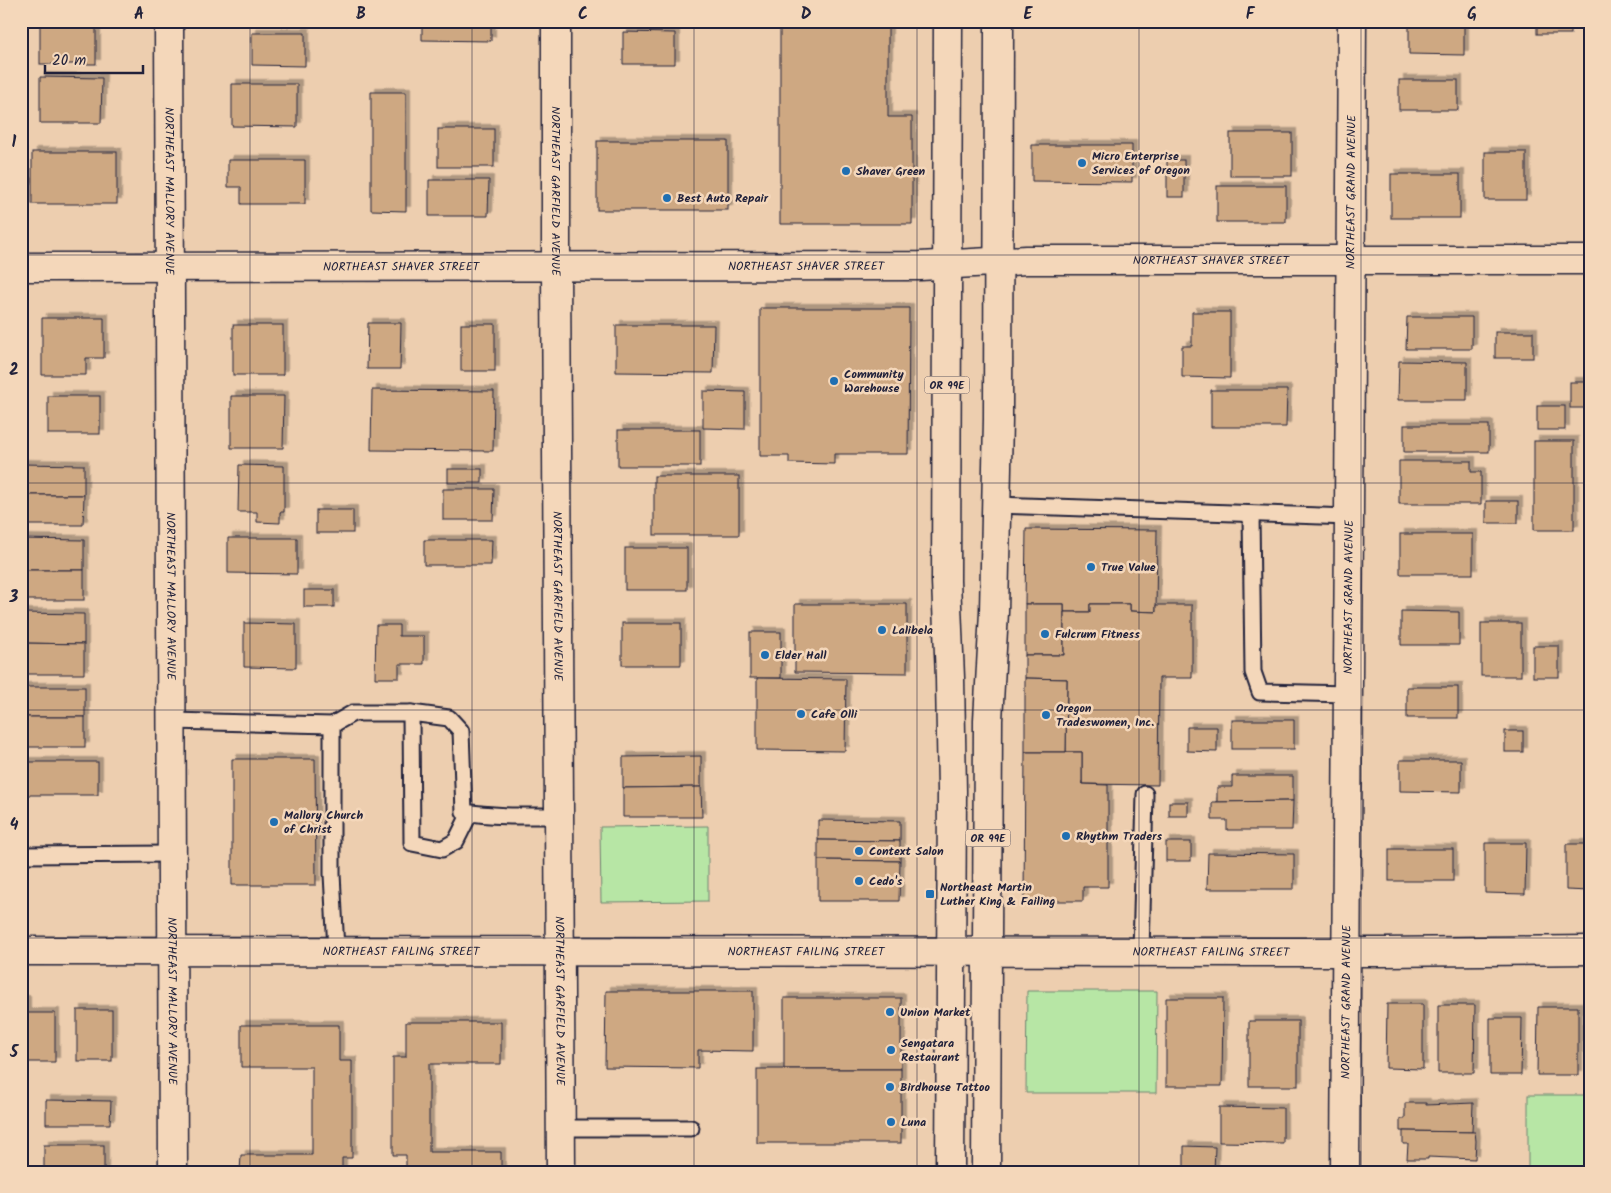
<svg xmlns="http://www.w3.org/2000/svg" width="1611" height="1193" font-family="Kalam,sans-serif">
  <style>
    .green { fill: #b7e6a5; stroke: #6c8470 }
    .building { fill: #cea882; stroke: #22223b; filter: url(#shadow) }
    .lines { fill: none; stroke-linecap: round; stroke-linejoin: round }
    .service-casing { stroke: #22223b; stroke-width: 19 }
    .minor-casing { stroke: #22223b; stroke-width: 31 }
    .primary-casing { stroke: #22223b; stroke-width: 31 }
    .service { stroke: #f4d7ba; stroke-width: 15 }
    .minor { stroke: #f4d7ba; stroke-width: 28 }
    .primary { stroke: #f4d7ba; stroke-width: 28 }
    .grid { fill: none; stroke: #22223b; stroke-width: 1; stroke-opacity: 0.55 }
    .poi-dot { fill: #1f6fb2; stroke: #f4d7ba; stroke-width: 2 }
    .labels { text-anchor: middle; stroke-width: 5; stroke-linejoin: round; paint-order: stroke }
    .shield { fill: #f4d7ba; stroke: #615861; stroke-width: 1 }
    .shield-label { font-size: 11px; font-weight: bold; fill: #22223b }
    .poi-label { font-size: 12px; font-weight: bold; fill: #22223b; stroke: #f4d7ba; text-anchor: start }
    .street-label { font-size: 12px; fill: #22223b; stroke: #f4d7ba }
    .neatline { fill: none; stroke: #22223b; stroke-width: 2 }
    .grid-label { font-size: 16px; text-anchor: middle; font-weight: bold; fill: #22223b }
  </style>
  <defs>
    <filter id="shadow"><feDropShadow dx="4.5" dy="-4.5" stdDeviation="0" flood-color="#0004"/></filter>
  </defs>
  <rect width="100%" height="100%" fill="#edceaf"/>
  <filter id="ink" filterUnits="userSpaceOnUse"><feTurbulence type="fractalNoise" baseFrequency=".02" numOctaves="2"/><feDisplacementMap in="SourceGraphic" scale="10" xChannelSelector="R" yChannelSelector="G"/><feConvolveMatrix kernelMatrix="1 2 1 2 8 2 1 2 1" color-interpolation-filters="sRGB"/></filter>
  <g filter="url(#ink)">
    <!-- green -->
    <g class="green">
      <path d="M708,826V901L601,902L600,827Z"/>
      <path d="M1027,991H1157L1156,1093H1026Z"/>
      <rect x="1528" y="1095" width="62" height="75"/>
    </g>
    <!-- building -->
    <g class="building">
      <rect x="40" y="21" width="56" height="43"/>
      <path d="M422,21H491V41L422,40Z"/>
      <path d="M780,21H888V117H912V224H780Z"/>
      <path d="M1409,21H1464V55L1409,54Z"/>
      <rect x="1537" y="21" width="34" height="13"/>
      <path d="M623,32L675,33V64H623Z"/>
      <path d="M252,33H305V66L252,65Z"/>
      <path d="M40,77L102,78L101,123H40Z"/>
      <rect x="1399" y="80" width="59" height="30"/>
      <path d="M232,84H297V127L232,126Z"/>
      <path d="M371,92H406V211L371,210Z"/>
      <rect x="438" y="129" width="56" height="38"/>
      <rect x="1230" y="133" width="62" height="43"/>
      <rect x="597" y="141" width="131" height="69"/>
      <path d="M1032,145H1132V182L1032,181Z"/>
      <rect x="32" y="152" width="85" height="52"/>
      <rect x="1485" y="152" width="41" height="48"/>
      <rect x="21" y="153" width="1" height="59"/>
      <path d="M228,160H305V204H241V187H228Z"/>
      <rect x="1167" y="160" width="17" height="37"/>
      <rect x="1391" y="174" width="69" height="44"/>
      <path d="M429,180H489L488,216H429Z"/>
      <rect x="1217" y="186" width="69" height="36"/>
      <path d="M760,308H909L908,454H834V464L789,463V456H760Z"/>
      <rect x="1588" y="311" width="2" height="45"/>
      <path d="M1192,312H1230V378L1182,377V346H1192Z"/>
      <path d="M1407,317H1472V349H1406Z"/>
      <path d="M42,318H104V358H86V375H42Z"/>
      <path d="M368,323H401L400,369H367Z"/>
      <rect x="461" y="324" width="34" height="47"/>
      <rect x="233" y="325" width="50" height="50"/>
      <path d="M616,325H714L713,373L616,372Z"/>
      <rect x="1495" y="332" width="38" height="26"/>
      <path d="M1399,361L1467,362V400H1398Z"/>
      <rect x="1570" y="382" width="20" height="26"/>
      <path d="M372,390L494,391L493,451L371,450Z"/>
      <path d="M1211,390H1287L1286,427H1211Z"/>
      <path d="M703,391L745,392V429L703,428Z"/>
      <rect x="48" y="396" width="52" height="38"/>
      <path d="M231,396H284L283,448H231Z"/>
      <rect x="1537" y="406" width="28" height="24"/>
      <rect x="1404" y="425" width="85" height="27"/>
      <rect x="618" y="430" width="82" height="36"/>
      <rect x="1534" y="441" width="40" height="89"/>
      <path d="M1399,461H1471V472H1481V504H1399Z"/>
      <path d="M21,464L84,465V495H21Z"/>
      <path d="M239,465L284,466V512H280V523L257,522V512H238Z"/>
      <rect x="448" y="469" width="34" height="14"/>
      <rect x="654" y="476" width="85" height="59"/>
      <path d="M443,489H494L493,520H443Z"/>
      <path d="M21,495H84L83,525H21Z"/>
      <rect x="1486" y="501" width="32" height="22"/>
      <rect x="316" y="510" width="37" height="23"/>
      <path d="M1026,529L1157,530L1156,612L1130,611V604H1090V612H1064V604H1025Z"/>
      <rect x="1400" y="534" width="73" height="40"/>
      <path d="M228,538H297V574L228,573Z"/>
      <path d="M21,539L84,540V570H21Z"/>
      <path d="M424,540H492L491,565H424Z"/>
      <rect x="625" y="548" width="62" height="42"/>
      <rect x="21" y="570" width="63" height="30"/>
      <rect x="304" y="590" width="30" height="17"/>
      <path d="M795,604H907V673L795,672Z"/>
      <rect x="1025" y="604" width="39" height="51"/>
      <path d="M1090,604H1130V611L1156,612V605H1192V678H1159L1158,785L1082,784V752H1066L1067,679L1025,678V655H1064V612H1090Z"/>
      <path d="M1401,611L1459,612V645H1401Z"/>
      <path d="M21,613L84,614V644L21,643Z"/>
      <path d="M244,623L296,624V668L244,667Z"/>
      <rect x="622" y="623" width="59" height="42"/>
      <rect x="1481" y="623" width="40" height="53"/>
      <path d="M376,625H399V636H424V664H399V678H375Z"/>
      <rect x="750" y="632" width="31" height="46"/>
      <path d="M21,643L84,644V674H21Z"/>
      <rect x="1533" y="646" width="26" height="31"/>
      <path d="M757,678L846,679L845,751L757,750Z"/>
      <path d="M1025,678L1067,679L1066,752H1025Z"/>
      <rect x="21" y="687" width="64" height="30"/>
      <rect x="1407" y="687" width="51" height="31"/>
      <rect x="21" y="717" width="64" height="30"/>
      <rect x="1232" y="720" width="62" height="29"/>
      <path d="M1187,727H1217V752L1187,751Z"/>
      <rect x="1505" y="731" width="18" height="21"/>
      <path d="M1025,752H1082V784L1108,785V887H1083V901H1024Z"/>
      <path d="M701,756V787L623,788V757Z"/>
      <path d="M232,759H315L316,885H232Z"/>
      <path d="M1400,760H1461V792L1400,791Z"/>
      <rect x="21" y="762" width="77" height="33"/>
      <path d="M1232,776H1293V801L1217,802V787H1232Z"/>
      <path d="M701,787L702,817H623V788Z"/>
      <path d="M1293,801L1292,830H1227V820H1212V802Z"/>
      <rect x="1169" y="802" width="19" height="14"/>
      <path d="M818,820L900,821V841L818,840Z"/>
      <path d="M818,840L900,841V861L818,860Z"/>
      <rect x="1166" y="842" width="25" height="19"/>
      <path d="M1485,843H1526L1525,894L1485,893Z"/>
      <path d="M1566,844H1590V891L1566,890Z"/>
      <rect x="1389" y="849" width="64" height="32"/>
      <path d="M1208,853L1294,854V889H1207Z"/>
      <path d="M818,860L900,861L899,901H818Z"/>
      <path d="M606,991H753V1051L698,1050V1068L605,1067Z"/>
      <rect x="784" y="998" width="117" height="71"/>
      <path d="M1166,998H1223L1222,1086H1166Z"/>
      <path d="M21,1000H26V1013H55V1062H21Z"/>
      <path d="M1387,1004H1423V1069L1386,1068Z"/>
      <path d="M1438,1005H1475L1474,1073H1438Z"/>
      <path d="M1538,1007H1578V1075H1537Z"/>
      <rect x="77" y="1010" width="35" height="51"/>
      <path d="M1490,1018H1522L1521,1075H1490Z"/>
      <rect x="1249" y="1021" width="49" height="65"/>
      <path d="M406,1022H501V1064H429V1152H501V1172H406V1155H393V1057H406Z"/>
      <path d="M241,1025H339V1061H352V1158H342V1172H240L241,1155H312V1067H241Z"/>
      <rect x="757" y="1069" width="144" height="74"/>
      <path d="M46,1100L111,1101L110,1124H46Z"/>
      <path d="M1405,1103H1426V1105L1473,1103L1472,1132L1400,1131V1119H1405Z"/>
      <path d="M1219,1107L1283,1108V1143L1219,1142Z"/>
      <path d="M1403,1131L1475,1132L1476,1141L1475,1159L1428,1157V1159H1407L1408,1144H1403Z"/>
      <rect x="44" y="1145" width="60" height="27"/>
      <path d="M1184,1146L1215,1147L1214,1172H1184Z"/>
    </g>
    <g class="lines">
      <defs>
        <g id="service">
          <path d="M997,505L1349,517"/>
          <path d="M1251,514L1253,672L1260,692L1348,694"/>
          <path d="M172,721L332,725L353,713H411"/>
          <path d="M332,725V874L336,950"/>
          <path d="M470,813L456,841L442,849L412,843L411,713L449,718L461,731L464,812C495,817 528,816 560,816"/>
          <path d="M21,855L172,854"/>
          <path d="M1141,952L1145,794"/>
          <path d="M560,1128H691"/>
        </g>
        <g id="minor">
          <path id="s1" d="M169,21L173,1172"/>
          <path id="s2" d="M556,21V267L561,1172"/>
          <path id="s3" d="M21,267L920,266L1026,260H1590"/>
          <path id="s4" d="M21,951L1383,952L1590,950"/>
          <path id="s5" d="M1345,1172L1352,21"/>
        </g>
        <g id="primary">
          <path d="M948,21L946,581L950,678L952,791L950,1172"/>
          <path d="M986,1172L988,720L994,612L998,419L999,21"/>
        </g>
      </defs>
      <!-- service casing -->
      <use href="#service" class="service-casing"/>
      <!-- minor casing -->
      <use href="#minor" class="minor-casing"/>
      <!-- primary casing -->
      <use href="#primary" class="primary-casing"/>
      <!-- service -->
      <use href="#service" class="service"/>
      <!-- minor -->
      <use href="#minor" class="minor"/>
      <!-- primary -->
      <use href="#primary" class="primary"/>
    </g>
  </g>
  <!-- grid -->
  <path class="grid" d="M250,21V1172M472,21V1172M694,21V1172M917,21V1172M1139,21V1172M1361,21V1172M21,255H1590M21,483H1590M21,710H1590M21,938H1590"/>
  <!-- markers -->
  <g class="poi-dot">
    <circle cx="1082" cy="163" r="5"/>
    <circle cx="846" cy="171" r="5"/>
    <circle cx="667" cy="198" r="5"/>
    <circle cx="834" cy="381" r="5"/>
    <circle cx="1091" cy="567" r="5"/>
    <circle cx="882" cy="630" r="5"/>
    <circle cx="1045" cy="634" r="5"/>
    <circle cx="765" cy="655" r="5"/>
    <circle cx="801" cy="714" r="5"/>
    <circle cx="1046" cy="715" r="5"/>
    <circle cx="274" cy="822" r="5"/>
    <circle cx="1066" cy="836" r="5"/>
    <circle cx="859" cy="851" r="5"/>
    <circle cx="859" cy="881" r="5"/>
    <rect x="925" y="889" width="10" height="10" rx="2.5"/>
    <circle cx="890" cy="1012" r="5"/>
    <circle cx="891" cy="1050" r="5"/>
    <circle cx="890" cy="1087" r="5"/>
    <circle cx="891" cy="1122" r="5"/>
  </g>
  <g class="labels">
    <!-- shield labels -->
    <g class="shield">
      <rect x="924.5" y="376.5" width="45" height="17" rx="4"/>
      <rect x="965.5" y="829.5" width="45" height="17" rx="4"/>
    </g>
    <g class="shield-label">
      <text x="947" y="389">OR 99E</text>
      <text x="988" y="842">OR 99E</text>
    </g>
    <!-- poi labels -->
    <g class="poi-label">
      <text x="1092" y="160">Micro Enterprise<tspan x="1092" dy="14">Services of Oregon</tspan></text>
      <text x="856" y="175">Shaver Green</text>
      <text x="677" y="202">Best Auto Repair</text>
      <text x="844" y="378">Community<tspan x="844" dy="14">Warehouse</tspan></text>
      <text x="1101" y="571">True Value</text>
      <text x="892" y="634">Lalibela</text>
      <text x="1055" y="638">Fulcrum Fitness</text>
      <text x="775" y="659">Elder Hall</text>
      <text x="1056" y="712">Oregon<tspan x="1056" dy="14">Tradeswomen, Inc.</tspan></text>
      <text x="811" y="718">Cafe Olli</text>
      <text x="284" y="819">Mallory Church<tspan x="284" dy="14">of Christ</tspan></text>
      <text x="1076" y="840">Rhythm Traders</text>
      <text x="869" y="855">Context Salon</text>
      <text x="869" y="885">Cedo's</text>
      <text x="940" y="891">Northeast Martin<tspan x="940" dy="14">Luther King &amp; Failing</tspan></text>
      <text x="900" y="1016">Union Market</text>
      <text x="901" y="1047">Sengatara<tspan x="901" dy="14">Restaurant</tspan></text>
      <text x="900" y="1091">Birdhouse Tattoo</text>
      <text x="901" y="1126">Luna</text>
    </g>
    <!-- street labels -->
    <g class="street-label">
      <text dy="4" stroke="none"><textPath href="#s1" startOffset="170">NORTHEAST MALLORY AVENUE</textPath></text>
      <text dy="4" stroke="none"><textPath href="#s2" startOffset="170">NORTHEAST GARFIELD AVENUE</textPath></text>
      <text dy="4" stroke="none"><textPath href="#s5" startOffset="980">NORTHEAST GRAND AVENUE</textPath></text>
      <text dy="4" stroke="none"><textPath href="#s3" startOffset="1190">NORTHEAST SHAVER STREET</textPath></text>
      <text dy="4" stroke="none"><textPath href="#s3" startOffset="785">NORTHEAST SHAVER STREET</textPath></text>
      <text dy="4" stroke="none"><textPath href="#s3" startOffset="380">NORTHEAST SHAVER STREET</textPath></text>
      <text dy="4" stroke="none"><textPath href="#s1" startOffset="575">NORTHEAST MALLORY AVENUE</textPath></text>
      <text dy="4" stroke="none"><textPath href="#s2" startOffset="575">NORTHEAST GARFIELD AVENUE</textPath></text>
      <text dy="4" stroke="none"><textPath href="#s5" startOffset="575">NORTHEAST GRAND AVENUE</textPath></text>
      <text dy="4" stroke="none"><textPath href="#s4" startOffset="380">NORTHEAST FAILING STREET</textPath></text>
      <text dy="4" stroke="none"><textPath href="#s4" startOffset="785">NORTHEAST FAILING STREET</textPath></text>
      <text dy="4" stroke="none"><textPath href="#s4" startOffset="1190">NORTHEAST FAILING STREET</textPath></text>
      <text dy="4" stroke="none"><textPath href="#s1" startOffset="980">NORTHEAST MALLORY AVENUE</textPath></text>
      <text dy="4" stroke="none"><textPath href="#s2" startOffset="980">NORTHEAST GARFIELD AVENUE</textPath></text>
      <text dy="4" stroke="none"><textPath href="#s5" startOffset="170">NORTHEAST GRAND AVENUE</textPath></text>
    </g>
  </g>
  <!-- margin -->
  <rect width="1611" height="1193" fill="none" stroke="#f4d7ba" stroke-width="55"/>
  <!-- scale -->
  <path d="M45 65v8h98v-8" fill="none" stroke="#22223b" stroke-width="2.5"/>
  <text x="52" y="65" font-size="15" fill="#22223b" stroke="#f4d7ba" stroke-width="4" paint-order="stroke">20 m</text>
  <rect x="28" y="28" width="1556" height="1138" class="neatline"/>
  <g class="grid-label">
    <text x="139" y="19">A</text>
    <text x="361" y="19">B</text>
    <text x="583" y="19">C</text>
    <text x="806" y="19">D</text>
    <text x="1028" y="19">E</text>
    <text x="1250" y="19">F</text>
    <text x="1472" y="19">G</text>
    <text x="14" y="147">1</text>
    <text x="14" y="375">2</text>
    <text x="14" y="602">3</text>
    <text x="14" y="830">4</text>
    <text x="14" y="1057">5</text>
  </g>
</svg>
